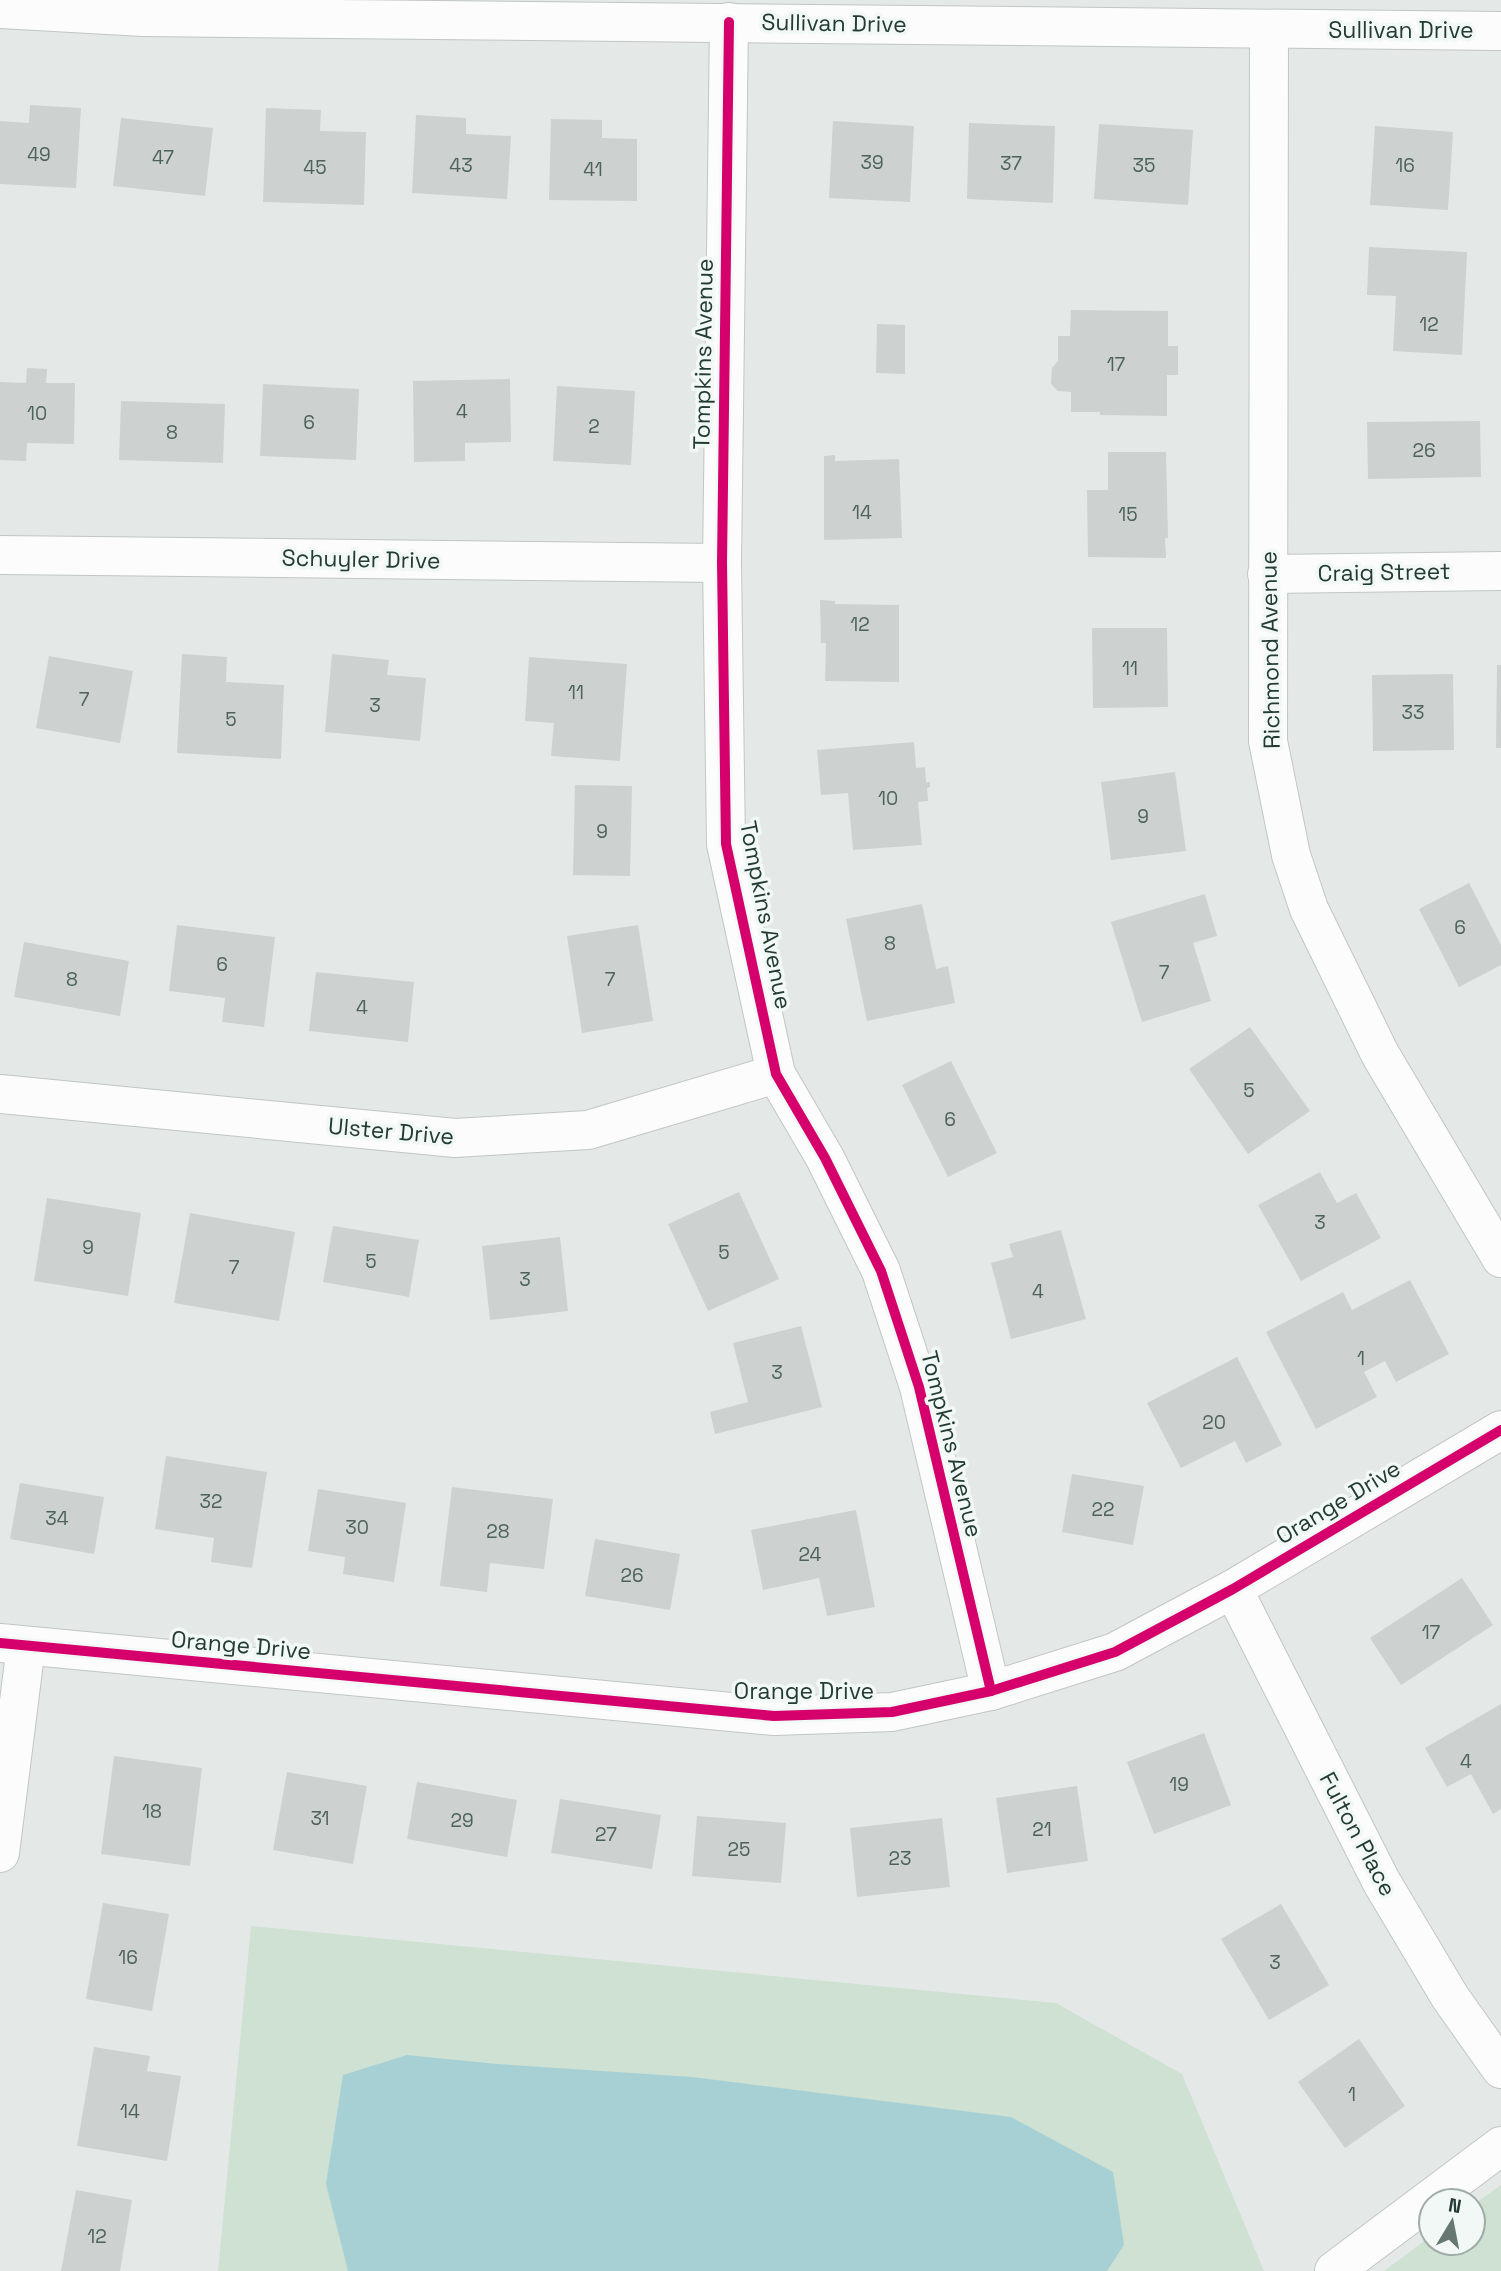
<svg xmlns="http://www.w3.org/2000/svg" width="1501" height="2271" font-family="'Space Grotesk',sans-serif">
  <style>
    .green { fill: #cee1d3 }
    .water { fill: #a7d0d5 }
    .building { fill: #cdd2d0 }
    .lines { fill: none; stroke-linecap: round; stroke-linejoin: round }
    .street-casing { stroke: #c1c6c4; stroke-width: 40 }
    .street { stroke: #fbfcfb; stroke-width: 38 }
    .cycleway-casing { stroke: #f2f8f5; stroke-width: 15 }
    .cycleway { stroke: #d6006c; stroke-width: 10 }
    .labels { text-anchor: middle; stroke-width: 7; stroke-linejoin: round; paint-order: stroke }
    .number-label { font-size: 19px; fill: #4e625c }
    .street-label { font-size: 23px; fill: #233b34; stroke: #f2f8f5 }
  </style>
  <rect width="100%" height="100%" fill="#e4e9e7"/>
  <!-- green -->
  <g class="green">
    <path d="M251,1926L1056,2003L1182,2074L1264,2271H218Z"/>
    <path d="M1501,2185V2271H1384L1431,2236V2243H1473V2205Z"/>
  </g>
  <!-- water -->
  <path class="water" d="M407,2055L497,2064L692,2077L1011,2117L1113,2172L1124,2245L1107,2271H348L326,2184L343,2075Z"/>
  <!-- building -->
  <g class="building">
    <path d="M30,105L81,108L76,188L0,184V121L29,123Z"/>
    <path d="M266,108L321,110L320,131L366,132L364,205L263,202Z"/>
    <path d="M416,115L466,118V134L511,136L507,199L412,193Z"/>
    <path d="M121,118L213,128L205,196L113,186Z"/>
    <path d="M551,119L602,120V138L637,139V201L549,200Z"/>
    <path d="M833,121L914,126L910,202L829,198Z"/>
    <path d="M969,123L1055,126L1053,203L967,199Z"/>
    <path d="M1099,124L1193,130L1188,205L1094,199Z"/>
    <path d="M1375,126L1453,132L1448,210L1370,205Z"/>
    <path d="M1369,247L1467,252L1462,355L1393,351L1396,296L1367,295Z"/>
    <path d="M1071,310L1168,311V346H1178V375H1167V416L1100,415V412H1071V392L1058,391L1051,384L1052,368L1058,361V336H1070Z"/>
    <path d="M877,324L905,325V374L876,373Z"/>
    <path d="M27,368L47,369L46,383H75L74,444L27,443L26,461L0,460V382L26,383Z"/>
    <path d="M510,379L511,442L465,443V461L414,462L413,381Z"/>
    <path d="M263,384L359,389L356,460L260,456Z"/>
    <path d="M557,386L635,391L631,465L553,461Z"/>
    <path d="M121,401L225,404L223,463L119,460Z"/>
    <path d="M1480,421L1481,477L1368,479L1367,422Z"/>
    <path d="M1108,452H1166L1168,538H1165L1166,558L1088,557L1087,490H1108Z"/>
    <path d="M835,455V461L899,459L902,538L824,540V456Z"/>
    <path d="M820,600L835,601V604L899,605V682L825,681L826,643H821Z"/>
    <path d="M1092,628H1167L1168,707L1093,708Z"/>
    <path d="M182,654L227,657L226,682L284,685L281,759L177,753Z"/>
    <path d="M332,654L389,660L387,675L426,678L420,741L325,732Z"/>
    <path d="M49,656L133,671L120,743L36,728Z"/>
    <path d="M529,657L627,664L620,761L551,756L554,723L525,721Z"/>
    <path d="M1497,665H1501V748H1496Z"/>
    <path d="M1453,674L1454,750L1373,751L1372,675Z"/>
    <path d="M914,742L916,768L925,767L926,782H930V787L927,788L928,801L918,802L922,845L853,850L848,793L821,795L817,750Z"/>
    <path d="M1175,772L1186,851L1111,860L1101,782Z"/>
    <path d="M575,785L632,786L630,876L573,875Z"/>
    <path d="M1469,883L1501,945V965L1459,987L1419,909Z"/>
    <path d="M1205,894L1217,936L1193,943L1211,1001L1142,1022L1111,922Z"/>
    <path d="M922,904L936,969L948,966L955,1003L867,1021L846,919Z"/>
    <path d="M177,925L275,937L264,1027L222,1022L225,998L169,991Z"/>
    <path d="M638,925L653,1021L582,1033L567,936Z"/>
    <path d="M24,942L129,961L120,1016L14,997Z"/>
    <path d="M316,972L414,982L408,1042L309,1031Z"/>
    <path d="M1250,1027L1310,1111L1248,1154L1189,1069Z"/>
    <path d="M951,1061L997,1153L948,1177L902,1085Z"/>
    <path d="M1320,1172L1337,1203L1356,1193L1381,1238L1301,1281L1258,1205Z"/>
    <path d="M739,1192L779,1279L708,1311L668,1224Z"/>
    <path d="M47,1198L141,1213L128,1296L34,1281Z"/>
    <path d="M190,1213L295,1232L279,1321L174,1303Z"/>
    <path d="M333,1226L419,1240L409,1297L323,1282Z"/>
    <path d="M1061,1230L1086,1319L1011,1339L991,1263L1013,1257L1009,1244Z"/>
    <path d="M560,1237L568,1311L490,1320L482,1246Z"/>
    <path d="M1410,1280L1449,1354L1396,1382L1385,1361L1364,1372L1377,1397L1316,1429L1266,1332L1343,1292L1352,1310Z"/>
    <path d="M801,1326L822,1407L715,1434L710,1412L748,1402L733,1343Z"/>
    <path d="M1237,1357L1282,1445L1246,1463L1235,1441L1181,1468L1147,1403Z"/>
    <path d="M166,1456L267,1472L252,1568L211,1562L214,1538L155,1529Z"/>
    <path d="M1072,1474L1144,1486L1133,1545L1062,1532Z"/>
    <path d="M20,1483L104,1497L94,1554L10,1539Z"/>
    <path d="M452,1487L553,1499L544,1569L490,1563L487,1592L440,1586Z"/>
    <path d="M318,1489L406,1503L394,1582L343,1574L345,1557L308,1551Z"/>
    <path d="M856,1510L875,1607L827,1616L819,1578L763,1590L751,1530Z"/>
    <path d="M595,1539L680,1554L670,1610L585,1596Z"/>
    <path d="M1462,1578L1493,1625L1401,1685L1370,1638Z"/>
    <path d="M1501,1704V1809L1493,1814L1471,1774L1447,1787L1425,1748Z"/>
    <path d="M1204,1733L1231,1805L1154,1834L1127,1762Z"/>
    <path d="M114,1756L202,1768L190,1866L101,1854Z"/>
    <path d="M287,1772L367,1786L353,1864L273,1850Z"/>
    <path d="M417,1782L517,1800L507,1857L407,1839Z"/>
    <path d="M1077,1786L1088,1861L1007,1873L996,1798Z"/>
    <path d="M560,1799L661,1815L652,1869L551,1853Z"/>
    <path d="M697,1816L786,1823L781,1883L692,1876Z"/>
    <path d="M942,1818L950,1887L857,1897L850,1828Z"/>
    <path d="M103,1903L169,1914L152,2011L86,1999Z"/>
    <path d="M1281,1904L1329,1985L1269,2020L1221,1939Z"/>
    <path d="M1359,2039L1405,2106L1345,2148L1298,2082Z"/>
    <path d="M94,2047L150,2056L147,2071L181,2076L167,2161L77,2146Z"/>
    <path d="M76,2190L132,2200L120,2271H61Z"/>
  </g>
  <g class="lines">
    <defs>
      <g id="street">
        <path d="M0,9L143,17L1501,31"/>
        <path d="M729,22L722,563L726,844L776,1074L825,1158L881,1271L919,1387L991,1691"/>
        <path d="M1269,29L1268,741L1291,855L1309,909L1380,1054L1501,1258"/>
        <path d="M0,555L722,563"/>
        <path d="M1267,574L1501,571"/>
        <path d="M0,1094L455,1138L588,1130L776,1074"/>
        <path d="M1233,1589L1381,1881L1450,1997L1501,2069"/>
        <path d="M0,1643L774,1716L892,1712L991,1691L1115,1652L1233,1589L1501,1430"/>
        <path d="M0,1853L26,1646"/>
        <path d="M1334,2271L1501,2146"/>
      </g>
    </defs>
    <!-- street casing -->
    <use href="#street" class="street-casing"/>
    <!-- street -->
    <use href="#street" class="street"/>
    <defs>
      <g id="cycleway">
        <path d="M729,22L722,563L726,844L776,1074L825,1158L881,1271L919,1387L991,1691"/>
        <path d="M0,1643L774,1716L892,1712L991,1691L1115,1652L1233,1589L1501,1430"/>
      </g>
    </defs>
    <!-- cycleway casing -->
    <use href="#cycleway" class="cycleway-casing"/>
    <!-- cycleway -->
    <use href="#cycleway" class="cycleway"/>
  </g>
  <g class="labels">
    <!-- number labels -->
    <g class="number-label">
      <text x="39" y="161">49</text>
      <text x="163" y="164">47</text>
      <text x="872" y="169">39</text>
      <text x="1011" y="170">37</text>
      <text x="461" y="172">43</text>
      <text x="1144" y="172">35</text>
      <text x="1405" y="172">16</text>
      <text x="315" y="174">45</text>
      <text x="593" y="176">41</text>
      <text x="1429" y="331">12</text>
      <text x="1116" y="371">17</text>
      <text x="462" y="418">4</text>
      <text x="37" y="420">10</text>
      <text x="309" y="429">6</text>
      <text x="594" y="433">2</text>
      <text x="172" y="439">8</text>
      <text x="1424" y="457">26</text>
      <text x="862" y="519">14</text>
      <text x="1128" y="521">15</text>
      <text x="860" y="631">12</text>
      <text x="1130" y="675">11</text>
      <text x="576" y="699">11</text>
      <text x="84" y="706">7</text>
      <text x="375" y="712">3</text>
      <text x="1413" y="719">33</text>
      <text x="231" y="726">5</text>
      <text x="888" y="805">10</text>
      <text x="1143" y="823">9</text>
      <text x="602" y="838">9</text>
      <text x="1460" y="934">6</text>
      <text x="890" y="950">8</text>
      <text x="222" y="971">6</text>
      <text x="1164" y="979">7</text>
      <text x="72" y="986">8</text>
      <text x="610" y="986">7</text>
      <text x="362" y="1014">4</text>
      <text x="1249" y="1097">5</text>
      <text x="950" y="1126">6</text>
      <text x="1320" y="1229">3</text>
      <text x="88" y="1254">9</text>
      <text x="724" y="1259">5</text>
      <text x="371" y="1268">5</text>
      <text x="234" y="1274">7</text>
      <text x="525" y="1286">3</text>
      <text x="1038" y="1298">4</text>
      <text x="1361" y="1365">1</text>
      <text x="777" y="1379">3</text>
      <text x="1214" y="1429">20</text>
      <text x="211" y="1508">32</text>
      <text x="1103" y="1516">22</text>
      <text x="57" y="1525">34</text>
      <text x="357" y="1534">30</text>
      <text x="498" y="1538">28</text>
      <text x="810" y="1561">24</text>
      <text x="632" y="1582">26</text>
      <text x="1431" y="1639">17</text>
      <text x="1466" y="1768">4</text>
      <text x="1179" y="1791">19</text>
      <text x="152" y="1818">18</text>
      <text x="320" y="1825">31</text>
      <text x="462" y="1827">29</text>
      <text x="1042" y="1836">21</text>
      <text x="606" y="1841">27</text>
      <text x="739" y="1856">25</text>
      <text x="900" y="1865">23</text>
      <text x="128" y="1964">16</text>
      <text x="1275" y="1969">3</text>
      <text x="1352" y="2101">1</text>
      <text x="130" y="2118">14</text>
      <text x="97" y="2243">12</text>
    </g>
    <!-- street labels -->
    <g class="street-label">
      <text transform="translate(834 23) rotate(1)" y="8">Sullivan Drive</text>
      <text x="1401" y="38">Sullivan Drive</text>
      <text transform="translate(703 354) rotate(-89)" y="8">Tompkins Avenue</text>
      <text transform="translate(361 559) rotate(1)" y="8">Schuyler Drive</text>
      <text transform="translate(1384 572) rotate(-1)" y="8">Craig Street</text>
      <text transform="translate(1270 650) rotate(-91)" y="8">Richmond Avenue</text>
      <text transform="translate(766 915) rotate(79)" y="8">Tompkins Avenue</text>
      <text transform="translate(391 1131) rotate(5)" y="8">Ulster Drive</text>
      <text transform="translate(952 1444) rotate(76)" y="8">Tompkins Avenue</text>
      <text transform="translate(1338 1502) rotate(-31)" y="8">Orange Drive</text>
      <text transform="translate(241 1645) rotate(5)" y="8">Orange Drive</text>
      <text x="804" y="1699">Orange Drive</text>
      <text transform="translate(1358 1834) rotate(62)" y="8">Fulton Place</text>
    </g>
  </g>
  <!-- north arrow -->
  <g transform="translate(1452 2222) rotate(10)"><circle r="33" fill="#f2f8f5" stroke="#9faca8" stroke-width="2"/>
  <path d="M0-5L12 26L0 18L-12 26Z" fill="#677873"/>
  <text y="-10" font-size="19" font-weight="bold" text-anchor="middle" fill="#233b34">N</text>
  </g>
</svg>
